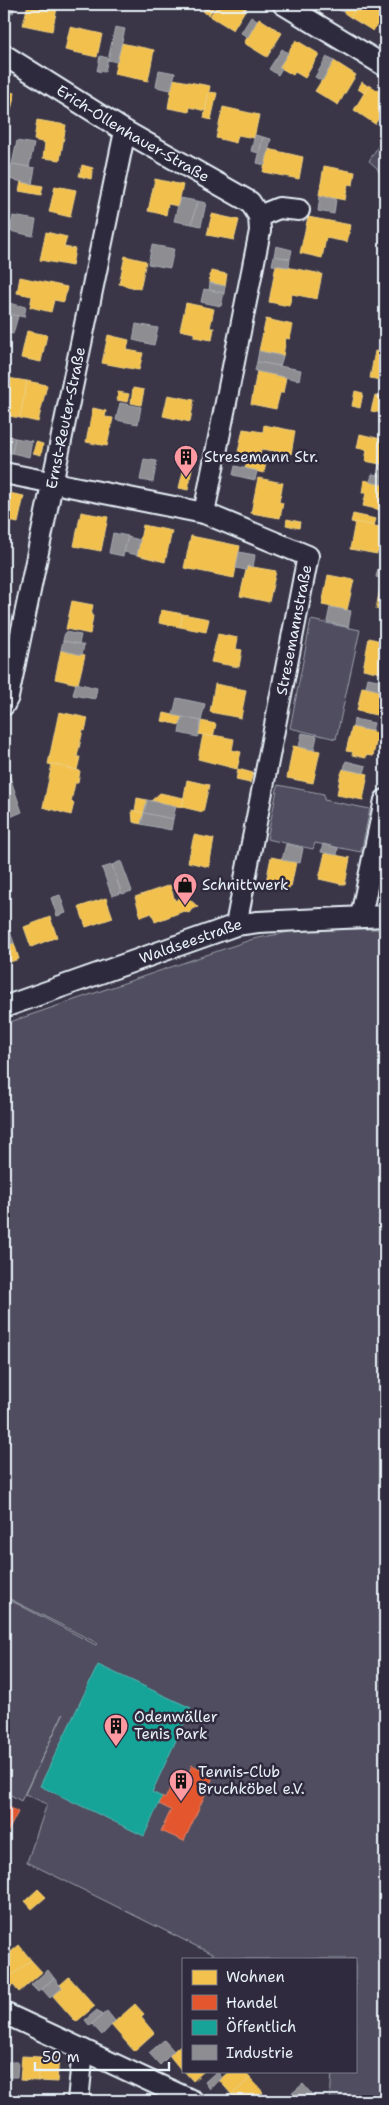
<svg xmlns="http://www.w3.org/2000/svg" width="389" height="2105" font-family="'Shantell Sans',sans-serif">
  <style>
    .green { fill: #504e5f; stroke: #9ca0ac }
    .homes { fill: #f2c14e; stroke: #efcf81 }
    .shops { fill: #e4572e; stroke: #e5856b }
    .public { fill: #17a398; stroke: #56bab5 }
    .industry { fill: #8d8d92; stroke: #a8abb1 }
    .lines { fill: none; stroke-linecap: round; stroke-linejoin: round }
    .street-casing { stroke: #e8f1f8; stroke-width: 24 }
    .street { stroke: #2f2a3d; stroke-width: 20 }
    .labels { text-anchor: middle; stroke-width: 5; stroke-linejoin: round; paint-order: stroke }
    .street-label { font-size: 15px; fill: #e8f1f8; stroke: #2f2a3d }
    .poi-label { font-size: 15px; fill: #e8f1f8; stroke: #2f2a3d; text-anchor: start }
  </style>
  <rect width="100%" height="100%" fill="#3a3648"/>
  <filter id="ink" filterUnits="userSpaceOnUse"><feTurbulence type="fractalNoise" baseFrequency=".02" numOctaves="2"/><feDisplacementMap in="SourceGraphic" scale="10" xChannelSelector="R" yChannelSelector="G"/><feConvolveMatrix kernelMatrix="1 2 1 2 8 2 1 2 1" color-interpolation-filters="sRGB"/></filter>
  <g filter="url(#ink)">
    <!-- green -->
    <g class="green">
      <path d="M385,135V184L377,168L369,161Z"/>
      <path d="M311,620L360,630L336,739L290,728Z"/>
      <path d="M278,785L324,794V800L370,809L361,852L315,843L313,849L267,839Z"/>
      <path d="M305,929H385V2101H330L332,2071H355V1959H222L27,1862L47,1804L25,1794L63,1714L21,1801L4,1791V1597L96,1645L97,1643L4,1596V1024L253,939Z"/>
    </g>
    <!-- homes -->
    <g class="homes">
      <path d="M28,4H58L52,31L23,25Z"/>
      <path d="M208,4L215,5L209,15L203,12Z"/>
      <path d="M218,4H241L247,7L233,30L210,16Z"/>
      <path d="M348,4L357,6L350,17L343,12Z"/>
      <path d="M359,4H385V12L373,31L350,17Z"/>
      <path d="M259,18L282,33L267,57L244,43Z"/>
      <path d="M70,27L102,34L97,57L65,50Z"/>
      <path d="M296,40L319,54L305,78L295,72L293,75L279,67Z"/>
      <path d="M121,43L154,50L148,81L114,74Z"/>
      <path d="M334,61L356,75L338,105L315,91Z"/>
      <path d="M173,79L210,86L205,111L190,107L189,112L168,108Z"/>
      <path d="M362,82L369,87L364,93L358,89Z"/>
      <path d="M369,85L385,95V108L375,124L354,110Z"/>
      <path d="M4,91L15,93L10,114L4,113Z"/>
      <path d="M209,92L217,93L211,120L204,118Z"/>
      <path d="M223,107L259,115L254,138L238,135L236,143L216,138Z"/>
      <path d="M37,120L66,125L60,160L43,158L45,143L34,140Z"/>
      <path d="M268,149L303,157L299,179L263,172Z"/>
      <path d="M82,165L93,168L91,179L79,176Z"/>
      <path d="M324,166L355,172L353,185L348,184L345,200L319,195Z"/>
      <path d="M155,179L183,185L178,206L168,204L166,215L148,211Z"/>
      <path d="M21,182L43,186L41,195L19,191Z"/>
      <path d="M55,186L76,190L70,217L49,212Z"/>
      <path d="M212,214L239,220L234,240L207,235Z"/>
      <path d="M308,217L351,225L347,242L326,238L322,258L300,253Z"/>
      <path d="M46,232L67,237L64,247L75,249L72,266L40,260Z"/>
      <path d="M125,256L146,261L140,289L119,284Z"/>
      <path d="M276,265L322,274L317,299L292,294L289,306L269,302Z"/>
      <path d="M211,271L227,274L225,286L209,282Z"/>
      <path d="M20,277L67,287L64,302L54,300L51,312L30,307L32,296L17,293Z"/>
      <path d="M186,303L214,309L210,328H214L212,340L194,337V333L180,330Z"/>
      <path d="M266,319L293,325L290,339L286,338L283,356L259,351Z"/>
      <path d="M27,331L47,335L41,362L21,358Z"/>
      <path d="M108,335L129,340L127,350L143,353L139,370L102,363Z"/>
      <path d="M375,351L385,353V381L370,378Z"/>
      <path d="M257,371L286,377L283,393H280L276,409L251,404Z"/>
      <path d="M7,378L27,381L20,418L4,415V395Z"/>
      <path d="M27,381L47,385L38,422L20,418Z"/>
      <path d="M133,388L144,390L141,405L131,403Z"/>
      <path d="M355,391L363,393L360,408L352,406Z"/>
      <path d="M118,392L129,394L127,402L117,400Z"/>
      <path d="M168,395L194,400L190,422L163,416Z"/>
      <path d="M375,395L385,397V425L380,423L382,413L371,411Z"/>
      <path d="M93,408L106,411L105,417L113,418L107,446L86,442Z"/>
      <path d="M264,425L295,431L291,454L261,449L259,461L237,457L243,429L263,432Z"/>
      <path d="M360,434L385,440V465L365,461L367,450L357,448Z"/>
      <path d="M36,442L43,444L41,455L33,453Z"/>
      <path d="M247,459L266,463L264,473L245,469Z"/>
      <path d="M184,467L192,468L188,490L179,488Z"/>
      <path d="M258,478L283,483L279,502L283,503L280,518L251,513Z"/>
      <path d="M364,480L385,485V511L363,506L366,493H362Z"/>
      <path d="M4,492L24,496L18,523L4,520Z"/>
      <path d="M81,512L108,517L101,551L74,546Z"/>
      <path d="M353,514L376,519L374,526L351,522Z"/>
      <path d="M287,519L300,522L299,528L286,525Z"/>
      <path d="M355,522L385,528V553L377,552V554L350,549Z"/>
      <path d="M143,525L172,531L165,562L137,555Z"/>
      <path d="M191,536L240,546L234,578L184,568Z"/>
      <path d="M247,566L276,571L269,602L240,596Z"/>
      <path d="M328,575L354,580L347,610L322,605Z"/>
      <path d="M381,584L385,585V611L376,609Z"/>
      <path d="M72,601L93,605L91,615L93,616L90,634L66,629Z"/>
      <path d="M161,610L183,614L180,627L159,623Z"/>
      <path d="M183,614L209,619L206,632L180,627Z"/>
      <path d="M218,634L238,638L236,649L242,650L239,667L211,662Z"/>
      <path d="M369,638L385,642V674L363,669Z"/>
      <path d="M61,650L85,655L78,684L55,679Z"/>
      <path d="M215,684L246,690L241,718L210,712Z"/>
      <path d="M362,687L385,691L381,716L357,711Z"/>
      <path d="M59,712L88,718L85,731L83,730L77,757H80L77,770L48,764Z"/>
      <path d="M164,713L182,717L180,725L162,721Z"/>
      <path d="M201,721L216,724L213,737L198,734Z"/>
      <path d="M352,727L378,733L373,756L366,755V758L352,755L353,752L346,751Z"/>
      <path d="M203,735L213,737V735L234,739L232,750L241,752L237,769L198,759Z"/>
      <path d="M293,746L320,751L313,783L287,778Z"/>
      <path d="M52,764L80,771L78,783H75L71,802L74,803L71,815L43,807Z"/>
      <path d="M238,769L253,773L250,783L236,780Z"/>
      <path d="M343,769L368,774L363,800L337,795L340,777Z"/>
      <path d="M187,780L209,785L203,812L182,807Z"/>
      <path d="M160,793L184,798L182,807L151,801Z"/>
      <path d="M137,798L147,800L144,813L135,811Z"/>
      <path d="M132,810L144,813L141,824L133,822Z"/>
      <path d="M194,835L214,839L209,867L188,862Z"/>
      <path d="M325,853L350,858L345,885L319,879Z"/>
      <path d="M271,857L296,862L291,887H289L288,891L278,889V885L266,882Z"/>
      <path d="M170,885L175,901L184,894L198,907L192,909L189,913L184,911L155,922L152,913L141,917L135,897Z"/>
      <path d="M106,898L113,918L86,927L79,907Z"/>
      <path d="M50,917L57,937L31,947L24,927Z"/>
      <path d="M14,943L19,959L10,962L5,946Z"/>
      <path d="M38,1889L46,1897L32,1909L25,1901Z"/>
      <path d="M19,1945L31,1960L4,1982V1958Z"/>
      <path d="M31,1960L42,1972L19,1992L13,1985L9,1988L4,1982Z"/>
      <path d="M69,1977L95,2006L76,2022L53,1996L62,1988L60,1985Z"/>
      <path d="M135,2004L144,2014L141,2017L154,2033L134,2051L111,2025Z"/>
      <path d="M183,2043V2070L182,2071L169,2055Z"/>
      <path d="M22,2056L40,2057L38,2081L20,2080Z"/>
      <path d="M40,2057L59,2058L57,2082L38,2081Z"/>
      <path d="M184,2071H204L193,2081Z"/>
      <path d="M230,2071H244L250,2078L232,2095L219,2080Z"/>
      <path d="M250,2078L263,2092L252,2101H238L232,2095Z"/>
    </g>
    <!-- shops -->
    <g class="shops">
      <path d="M192,1765L214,1775L184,1841L161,1831L171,1810L159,1804L162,1797L165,1799L177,1774L186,1779Z"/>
      <path d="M4,1804L18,1812L4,1839Z"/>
    </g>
    <!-- public -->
    <path class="public" d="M98,1665L191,1708L152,1792L162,1797L144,1836L40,1786Z"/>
    <!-- industry -->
    <g class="industry">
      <path d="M4,4H15L13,13L4,11Z"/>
      <path d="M337,4H348L343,12L335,8Z"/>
      <path d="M251,17L257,21L248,37L241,33Z"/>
      <path d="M115,27L125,29L117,62L108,60Z"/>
      <path d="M282,49L288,53L279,67L282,68L278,75L269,69Z"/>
      <path d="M100,56L108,58L105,72L97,71Z"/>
      <path d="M327,57L334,61L322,81L315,77Z"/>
      <path d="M159,70L175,73L171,90L156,87Z"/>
      <path d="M255,135L263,137L259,153L251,151Z"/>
      <path d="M263,137L271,139L265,165L257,163Z"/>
      <path d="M17,141L34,144L29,167L12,164Z"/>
      <path d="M12,164L35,168L32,184L9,179Z"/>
      <path d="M320,196L336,199L334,214L318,211Z"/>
      <path d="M180,198L197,201L192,224L174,221Z"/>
      <path d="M197,201L206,203L201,226L192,224Z"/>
      <path d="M13,216L36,220L33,236L10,231Z"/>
      <path d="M152,245L174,249L170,268L148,264Z"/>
      <path d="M276,246L292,250L290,259L274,256Z"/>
      <path d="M274,256L290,259L289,267L272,265Z"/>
      <path d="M210,283L225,286L224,293L209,290Z"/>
      <path d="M204,289L224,293L221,306L201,302Z"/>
      <path d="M4,302L26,307L24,317L4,313Z"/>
      <path d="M4,313L18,316L13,334L4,332Z"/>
      <path d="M136,324L158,328L154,345L133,340Z"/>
      <path d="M259,351L283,356L280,366L257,362Z"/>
      <path d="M257,362L301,370L299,380L255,371Z"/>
      <path d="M120,403L141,407L138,424L116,420Z"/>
      <path d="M4,435L15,438L12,453L4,452Z"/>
      <path d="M15,438L32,441L29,457L12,453Z"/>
      <path d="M144,459L157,461L153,482L140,480Z"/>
      <path d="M379,464L385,465V476L377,475Z"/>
      <path d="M235,466L257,471L255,480L233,475Z"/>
      <path d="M372,474L385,476V485L370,482Z"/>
      <path d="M113,533L128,536L123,556L109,553Z"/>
      <path d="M128,537L140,540L137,555L124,552Z"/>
      <path d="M239,552L255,555L253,567L247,566L246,570L236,568Z"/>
      <path d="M378,569L385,571V579L376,577Z"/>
      <path d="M330,607L351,611L348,627L327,622Z"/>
      <path d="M65,632L81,635L79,644L63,641Z"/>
      <path d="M63,641L84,645L82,655L61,650Z"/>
      <path d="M368,678L383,681L381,691L366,687Z"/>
      <path d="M76,683L97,688L95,699L73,695Z"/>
      <path d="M177,698L205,704L201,721L173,715Z"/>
      <path d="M182,717L201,721L198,737L179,733Z"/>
      <path d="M354,719L374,723L372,731L353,727Z"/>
      <path d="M302,733L317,736L314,750L299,747Z"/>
      <path d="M4,760L22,812L8,818L4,806Z"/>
      <path d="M346,761L366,766L364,773L344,769Z"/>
      <path d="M147,800L176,806L173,819L144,813Z"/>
      <path d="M144,813L173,819L171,830L141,824Z"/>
      <path d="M286,844L303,848L300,863L282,860Z"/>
      <path d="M323,844L338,848L337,855L321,852Z"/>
      <path d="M121,861L132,891L122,894L112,865Z"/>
      <path d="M112,865L121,893L112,896L102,868Z"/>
      <path d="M60,895L66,913L57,916L51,898Z"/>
      <path d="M8,926L14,943L5,946L4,928Z"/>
      <path d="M48,1970L54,1978L38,1992L31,1985Z"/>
      <path d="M54,1978L62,1988L50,1998L42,1989Z"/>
      <path d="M97,2010L102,2015L90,2026L85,2020Z"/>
      <path d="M107,2011L115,2021L102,2035L92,2024Z"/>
      <path d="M164,2040L174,2051L160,2065L149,2053Z"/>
      <path d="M4,2061L9,2062L8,2077H4Z"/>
      <path d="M9,2062H18L17,2077H8Z"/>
      <path d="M217,2071L222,2078L210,2089L205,2082Z"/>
      <path d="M303,2084L314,2097L310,2101H296L290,2095Z"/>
      <path d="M262,2093L267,2099L265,2101H252Z"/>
    </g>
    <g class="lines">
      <defs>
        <g id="street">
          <path d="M283,4L385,66"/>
          <path id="s1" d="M4,55L125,131L250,202L259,216L260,231L204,513"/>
          <path d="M259,216L279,208L299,210"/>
          <path d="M4,473L204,513L308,556L236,925"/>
          <path id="s2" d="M4,705L8,697L125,131"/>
          <path d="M361,916L385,800"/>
          <path id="s3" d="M4,1007L236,925L258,922L385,916"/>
          <path d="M4,2013L193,2101"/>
          <path d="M78,2101L83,2050"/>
        </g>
      </defs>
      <!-- street casing -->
      <use href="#street" class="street-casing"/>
      <!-- street -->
      <use href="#street" class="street"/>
    </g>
  </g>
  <!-- icons -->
  <defs>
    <symbol id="building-pin" viewBox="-11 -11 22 30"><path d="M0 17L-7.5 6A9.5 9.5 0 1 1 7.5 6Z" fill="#ff9aa2" stroke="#2f2a3d"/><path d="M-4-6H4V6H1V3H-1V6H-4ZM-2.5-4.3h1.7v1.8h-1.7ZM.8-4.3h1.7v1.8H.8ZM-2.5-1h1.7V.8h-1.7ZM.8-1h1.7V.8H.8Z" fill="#111"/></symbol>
    <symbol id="shop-pin" viewBox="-11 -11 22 30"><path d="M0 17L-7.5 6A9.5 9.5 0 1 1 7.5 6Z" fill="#ff9aa2" stroke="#2f2a3d"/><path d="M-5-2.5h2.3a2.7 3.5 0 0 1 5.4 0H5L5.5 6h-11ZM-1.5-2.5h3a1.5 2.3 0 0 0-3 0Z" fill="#111"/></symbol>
  </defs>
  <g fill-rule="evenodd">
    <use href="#building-pin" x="172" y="443" width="28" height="38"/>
    <use href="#shop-pin" x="171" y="871" width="28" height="38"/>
    <use href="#building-pin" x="102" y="1712" width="28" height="38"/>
    <use href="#building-pin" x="167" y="1767" width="28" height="38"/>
  </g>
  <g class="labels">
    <!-- street labels -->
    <g class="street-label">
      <text dy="5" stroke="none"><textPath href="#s1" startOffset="151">Erich-Ollenhauer-Straße</textPath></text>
      <text dy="5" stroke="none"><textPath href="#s2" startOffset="294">Ernst-Reuter-Straße</textPath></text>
      <text transform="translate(294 630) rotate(-79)" y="5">Stresemannstraße</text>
      <text dy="5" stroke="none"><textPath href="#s3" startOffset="198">Waldseestraße</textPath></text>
    </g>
    <!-- poi labels -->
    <g class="poi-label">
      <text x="204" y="462">Stresemann Str.</text>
      <text x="202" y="890">Schnittwerk</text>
      <text x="134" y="1722">Odenwäller<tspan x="134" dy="17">Tenis Park</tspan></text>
      <text x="198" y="1777">Tennis-Club<tspan x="198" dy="17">Bruchköbel e.V.</tspan></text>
    </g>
  </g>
  <!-- margin -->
  <rect width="389" height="2105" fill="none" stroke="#2f2a3d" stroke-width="20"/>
  <rect x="10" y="10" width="369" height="2085" fill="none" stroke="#e8f1f8" stroke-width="2" filter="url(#ink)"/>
  <!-- legend -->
  <rect x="182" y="1958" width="175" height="115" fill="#2f2a3d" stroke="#797a88"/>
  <rect x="192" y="1970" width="25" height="15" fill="#f2c14e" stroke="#797a88"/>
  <text x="226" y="1982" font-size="15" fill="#e8f1f8">Wohnen</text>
  <rect x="192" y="1995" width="25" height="15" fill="#e4572e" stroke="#797a88"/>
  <text x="226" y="2008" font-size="15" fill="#e8f1f8">Handel</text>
  <rect x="192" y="2020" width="25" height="15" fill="#17a398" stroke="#797a88"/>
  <text x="226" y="2032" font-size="15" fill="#e8f1f8">Öffentlich</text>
  <rect x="192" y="2045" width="25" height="15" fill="#8d8d92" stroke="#797a88"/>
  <text x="226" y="2058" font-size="15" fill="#e8f1f8">Industrie</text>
  <!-- scale -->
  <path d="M35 2062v8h134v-8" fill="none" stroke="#e8f1f8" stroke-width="2.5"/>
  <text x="42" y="2062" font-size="15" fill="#e8f1f8" stroke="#2f2a3d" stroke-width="4" paint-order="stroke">50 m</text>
</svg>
